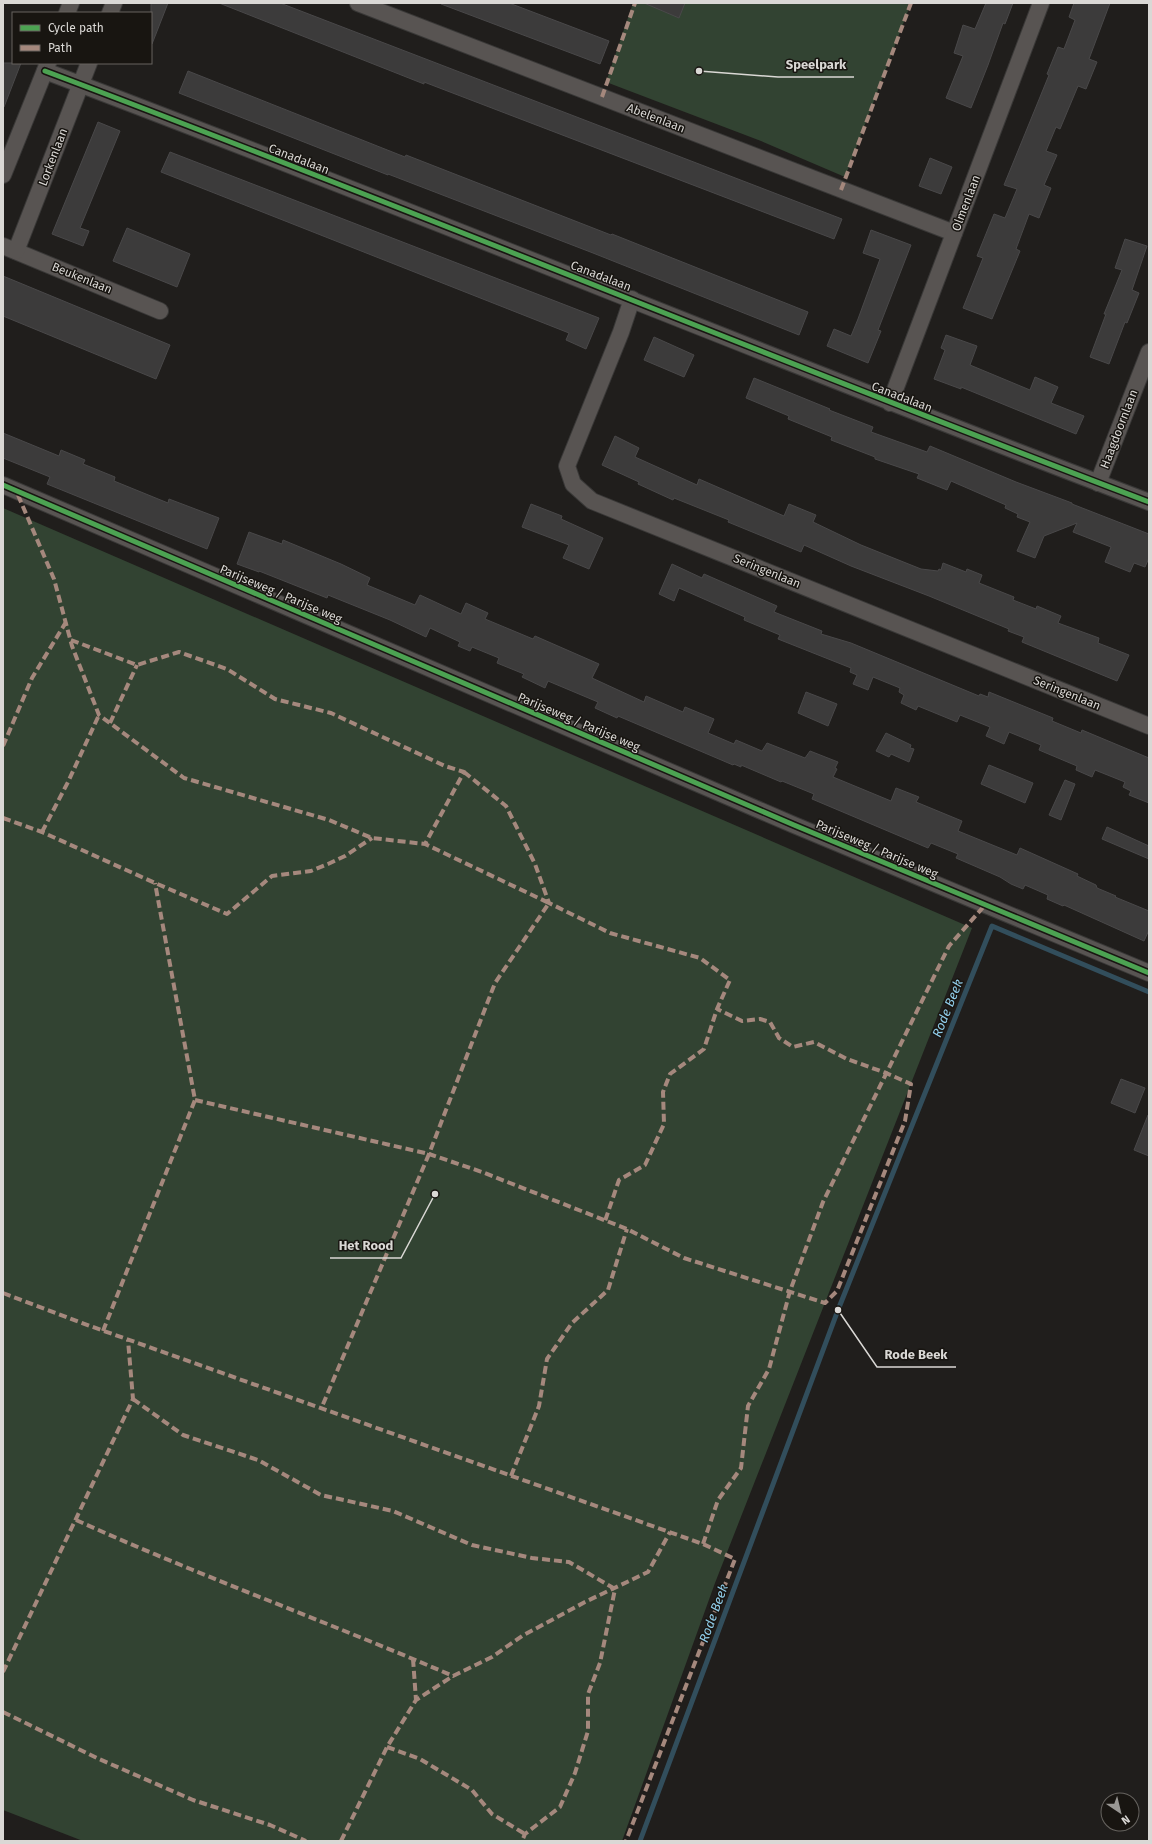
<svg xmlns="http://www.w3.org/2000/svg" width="1152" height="1844" font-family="'Fira Sans',sans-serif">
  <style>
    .green { fill: #324332 }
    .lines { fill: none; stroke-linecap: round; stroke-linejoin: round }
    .stream { stroke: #324e5c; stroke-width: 5 }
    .building { fill: #3c3b3b; stroke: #494849 }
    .minor-casing { stroke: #393837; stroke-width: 18 }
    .minor { stroke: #585452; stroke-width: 16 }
    .quiet { stroke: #a5887d; stroke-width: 4; stroke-dasharray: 8 4; stroke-linecap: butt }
    .cycleway-casing { stroke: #181511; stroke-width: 8 }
    .cycleway { stroke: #4ca352; stroke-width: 5 }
    .labels { text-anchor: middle; stroke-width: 3; stroke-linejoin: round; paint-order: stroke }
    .street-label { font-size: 12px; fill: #dad8d5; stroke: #181511 }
    .water-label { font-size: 13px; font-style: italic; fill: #90cce9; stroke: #181511 }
    .leader { fill: none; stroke: #dad8d5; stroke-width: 1.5 }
    .callout-dot { fill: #dad8d5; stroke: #181511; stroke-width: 1.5 }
    .callout-label { font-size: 13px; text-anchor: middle; font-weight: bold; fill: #dad8d5; stroke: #181511; stroke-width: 3; stroke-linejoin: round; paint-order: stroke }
  </style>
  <rect width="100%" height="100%" fill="#201e1c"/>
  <!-- green -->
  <g class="green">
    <path d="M633,3H911L845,177L761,141L606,82Z"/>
    <path d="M3,508L972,928L715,1583L622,1841H83L3,1810Z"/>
  </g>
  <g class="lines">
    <!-- stream -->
    <path class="stream" d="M640,1841L838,1310L992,926L1149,992"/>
  </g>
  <!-- building -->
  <g class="building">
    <path d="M151,3H168L152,44H151Z"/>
    <path d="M219,3H280L842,219L834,239L450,92L424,82V84Z"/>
    <path d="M441,3H509L609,41L600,64L441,4Z"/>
    <path d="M644,3H685L679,18Z"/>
    <path d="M986,3H1013L1005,24L1003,23L988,65L971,108L946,98L963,56L954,53L963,25L975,29Z"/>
    <path d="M1074,3H1110L1089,59L1097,62L1086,89L1078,86L1060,129L1056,127L1046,151L1057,155L1044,185L1051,188L1039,218L1029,214L1016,249L1020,251L992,319L963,308L983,258L977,256L994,214L1005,218L1017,189L1004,185L1049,75L1047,74L1058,47L1064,49L1075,20L1069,17Z"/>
    <path d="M3,63H21L4,107H3Z"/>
    <path d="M188,71L405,157L406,155L611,235L612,234L808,312L799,335L593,253L388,174V175L179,93Z"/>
    <path d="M98,122L120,131L80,228L89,231L83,246L52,234Z"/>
    <path d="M170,152L599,318L586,349L566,340L569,333L161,172Z"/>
    <path d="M930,158L952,167L941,194L919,186Z"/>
    <path d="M127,228L190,254L177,287L113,261Z"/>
    <path d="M871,230L911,245L878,330L881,331L868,363L827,346L834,329L851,336L858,319L880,259L863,253Z"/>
    <path d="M1125,239L1147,246L1132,290L1139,293L1127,323L1125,322L1109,364L1090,357L1106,314H1104L1122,270L1115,268Z"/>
    <path d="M3,276L170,345L156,379L3,316Z"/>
    <path d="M946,335L977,346L970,365L1030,390L1035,377L1058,387L1051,403L1084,416L1076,434L961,387V389L934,379L945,350L941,348Z"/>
    <path d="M654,337L694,355L684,377L644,360Z"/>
    <path d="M754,378L830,409L829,410L873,427L871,432L927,452L930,446L1016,482L1072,503V504L1149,534V558L1145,567L1134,563L1130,572L1105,562L1111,547L1073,532L1077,523L1044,536L1035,558L1017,551L1030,522L1017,517L1018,514L1005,508L1006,505L951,481L947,490L917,478L919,474L875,459V457L831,440L832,437L788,419L789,416L746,398Z"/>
    <path d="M3,433L59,456L61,450L85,460L83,464L115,477L114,481L168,503L169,499L219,518L207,549L47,484L50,477L3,458Z"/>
    <path d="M615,436L639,448L635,457L697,485L699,479L784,516L789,504L816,515L813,522L861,545L921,569L938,571L939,569L941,570L943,563L966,572L967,569L982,575L979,583L1014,597L1013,600L1036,609L1037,606L1061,616L1058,623L1099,638L1098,643L1129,655L1117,681L1022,642L1024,637L1008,631L1009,629L929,596L851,566L804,545L801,552L728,522L729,520L674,498L673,500L638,484L639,482L602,465Z"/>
    <path d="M531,504L562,516L561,519L603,538L589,569L563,558L569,545L522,527Z"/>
    <path d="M249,532L282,544L283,540L341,564L370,578L367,585L415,605L420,595L461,614L466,603L488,613L485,619L533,639L535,636L599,664L592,678L644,702L646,696L683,712L685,707L714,719L708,733L734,744L736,740L762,751L767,743L805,758L810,751L838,762L835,768L837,769L833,777L891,801L896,788L919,797L916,802L962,821L958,831L1017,855L1020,848L1078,874L1077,876L1096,885L1097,888L1116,896L1115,897L1149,911V930L1144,941L1064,905L1063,906L1047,899L1048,895L1025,885L1023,889L1011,884L1000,877L956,858L958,854L931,843L928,848L812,799L814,794L782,781L781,782L741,765V767L734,764L733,765L618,716L617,718L595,708L598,702L548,681L545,688L522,677L524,674L497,663L499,658L472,647L470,651L458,646L460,642L430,628L426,637L390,620L328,595L327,598L259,571V572L237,564Z"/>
    <path d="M672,564L702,578L704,574L777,606L774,612L822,631L821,634L851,643L979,696L980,694L988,697L989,692L1053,718L1052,721L1081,733L1082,730L1149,758V803L1129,795L1131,791L1123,787L1125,782L1095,770L1092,777L1076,770L1077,766L1039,750L1041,745L1009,732L1004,744L986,736L990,727L960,715L957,722L918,706L916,710L901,703L904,695L899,692L900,688L873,677L868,690L853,684L857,675L850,672L851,668L778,639L780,635L744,620L745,617L713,603L679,588L674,601L659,594Z"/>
    <path d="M806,692L837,704L828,726L798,713Z"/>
    <path d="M886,733L911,745L910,748L914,749L909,762L891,754L889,757L876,751Z"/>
    <path d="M989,765L1033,783L1025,803L981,784Z"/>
    <path d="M1065,780L1075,784L1061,820L1049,815Z"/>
    <path d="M1107,827L1149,846V859L1102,839Z"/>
    <path d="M1121,1079L1145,1088L1135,1113L1111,1103Z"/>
    <path d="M1148,1115H1149V1156L1134,1150Z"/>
  </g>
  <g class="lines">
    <defs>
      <g id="minor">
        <path d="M358,3L954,233"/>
        <path d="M67,13L71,3"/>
        <path d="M110,13L114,3"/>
        <path d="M45,71C415,210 779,362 1149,502"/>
        <path d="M3,175L48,63"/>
        <path d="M3,246L160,311"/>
        <path d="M16,251L89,63"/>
        <path d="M632,299L621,332L567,466L573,484L592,501L1149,726"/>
        <path d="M890,403L1041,3"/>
        <path d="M1098,483L1149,352"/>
        <path d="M3,485L794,825L1149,973"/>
      </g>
    </defs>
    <!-- minor casing -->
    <use href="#minor" class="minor-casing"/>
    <!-- minor -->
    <use href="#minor" class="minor"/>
    <!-- quiet -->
    <g class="quiet">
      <path d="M602,97L635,3"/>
      <path d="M841,190L911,3"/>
      <path d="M18,495L54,579L72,646L99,715L184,778L329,820L372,838L425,844L549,903L495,983L429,1154L482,1172L627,1229L684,1258L825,1303L837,1291L905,1121L911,1084L886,1073L847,1059L814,1042L793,1047L779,1038L770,1022L760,1019L742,1021L717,1009"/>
      <path d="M71,640L137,665L179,652L227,669L275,699L331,713L445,766L464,772L425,844"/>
      <path d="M110,723L137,665"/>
      <path d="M3,746L32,678L66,622"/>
      <path d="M464,772L506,806L535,864L549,903L610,933L700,958L730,980L717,1009L704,1049L670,1074L663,1092L664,1124L645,1165L619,1180L605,1221"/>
      <path d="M3,818L42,832L155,883L227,914L272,876L311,871L328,864L345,856L372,838"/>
      <path d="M42,832L68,782L99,715"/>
      <path d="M195,1100L429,1154L321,1409"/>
      <path d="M3,1293L90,1326L703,1544L735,1559L626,1841"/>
      <path d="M103,1331L195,1100L155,883"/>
      <path d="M133,1399L183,1435L258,1460L321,1495L393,1511L472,1545L532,1558L569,1562L615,1589L600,1663L588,1694V1731L575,1773L560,1807L525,1834L522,1841"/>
      <path d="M511,1476L539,1406L547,1359L572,1323L608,1290L627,1229"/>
      <path d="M76,1520C200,1576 328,1622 453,1676L492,1657L522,1636L585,1602L648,1572L670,1532"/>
      <path d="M703,1544L718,1500L741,1468L748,1406L769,1369L790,1291L823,1202L949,946L985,905"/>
      <path d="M413,1659L416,1700"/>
      <path d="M3,1672L133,1399L128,1340"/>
      <path d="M3,1712L99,1759L193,1800L270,1825L306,1841"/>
      <path d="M387,1747L420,1759L472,1790L492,1814L525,1834"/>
      <path d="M341,1841L387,1747L416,1700L453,1676"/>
    </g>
    <defs>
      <g id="cycleway">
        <path d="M45,71C415,210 779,362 1149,502"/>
        <path d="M3,485L794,825L1149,973"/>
      </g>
    </defs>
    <!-- cycleway casing -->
    <use href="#cycleway" class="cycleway-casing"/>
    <!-- cycleway -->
    <use href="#cycleway" class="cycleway"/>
  </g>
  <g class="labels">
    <!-- street labels -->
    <g class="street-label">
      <text transform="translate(656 118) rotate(21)" y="4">Abelenlaan</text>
      <text transform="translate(53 157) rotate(-69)" y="4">Lorkenlaan</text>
      <text transform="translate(299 159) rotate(21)" y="4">Canadalaan</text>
      <text transform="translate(966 203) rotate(-69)" y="4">Olmenlaan</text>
      <text transform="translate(601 276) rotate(21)" y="4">Canadalaan</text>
      <text transform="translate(82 278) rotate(22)" y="4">Beukenlaan</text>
      <text transform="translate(902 397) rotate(21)" y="4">Canadalaan</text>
      <text transform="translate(1119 429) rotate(-69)" y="4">Haagdoornlaan</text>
      <text transform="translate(767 571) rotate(22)" y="4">Seringenlaan</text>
      <text transform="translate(281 594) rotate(23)" y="4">Parijseweg / Parijse weg</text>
      <text transform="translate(1067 693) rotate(22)" y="4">Seringenlaan</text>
      <text transform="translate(579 722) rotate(23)" y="4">Parijseweg / Parijse weg</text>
      <text transform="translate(877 849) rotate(23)" y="4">Parijseweg / Parijse weg</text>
    </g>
    <!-- water labels -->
    <g class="water-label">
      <text transform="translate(947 1008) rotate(-68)" y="5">Rode Beek</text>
      <text transform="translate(713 1613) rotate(-70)" y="5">Rode Beek</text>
    </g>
  </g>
  <!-- callouts -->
  <path class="leader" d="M699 71L778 77H854M435 1194L401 1258H330M838 1310L877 1367H956"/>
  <g class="callout-dot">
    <circle cx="699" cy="71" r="4"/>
    <circle cx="435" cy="1194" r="4"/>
    <circle cx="838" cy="1310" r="4"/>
  </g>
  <g class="callout-label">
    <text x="816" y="69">Speelpark</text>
    <text x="366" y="1250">Het Rood</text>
    <text x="916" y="1359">Rode Beek</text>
  </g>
  <!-- border -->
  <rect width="1152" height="1844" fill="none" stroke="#dad8d5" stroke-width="8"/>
  <!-- legend -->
  <rect x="12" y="12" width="140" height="52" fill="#181511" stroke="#66635f"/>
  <rect x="20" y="25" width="20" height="6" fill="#4ca352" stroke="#66635f"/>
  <text x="48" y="32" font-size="12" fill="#dad8d5">Cycle path</text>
  <rect x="20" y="45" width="20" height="6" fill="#a5887d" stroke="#66635f"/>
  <text x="48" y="52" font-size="12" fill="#dad8d5">Path</text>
  <!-- north arrow -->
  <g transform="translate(1120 1812) rotate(145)"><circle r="19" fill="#181511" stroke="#66635f"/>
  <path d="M0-3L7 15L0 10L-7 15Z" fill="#999794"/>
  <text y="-6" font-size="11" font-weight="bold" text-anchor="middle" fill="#dad8d5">N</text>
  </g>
</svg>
